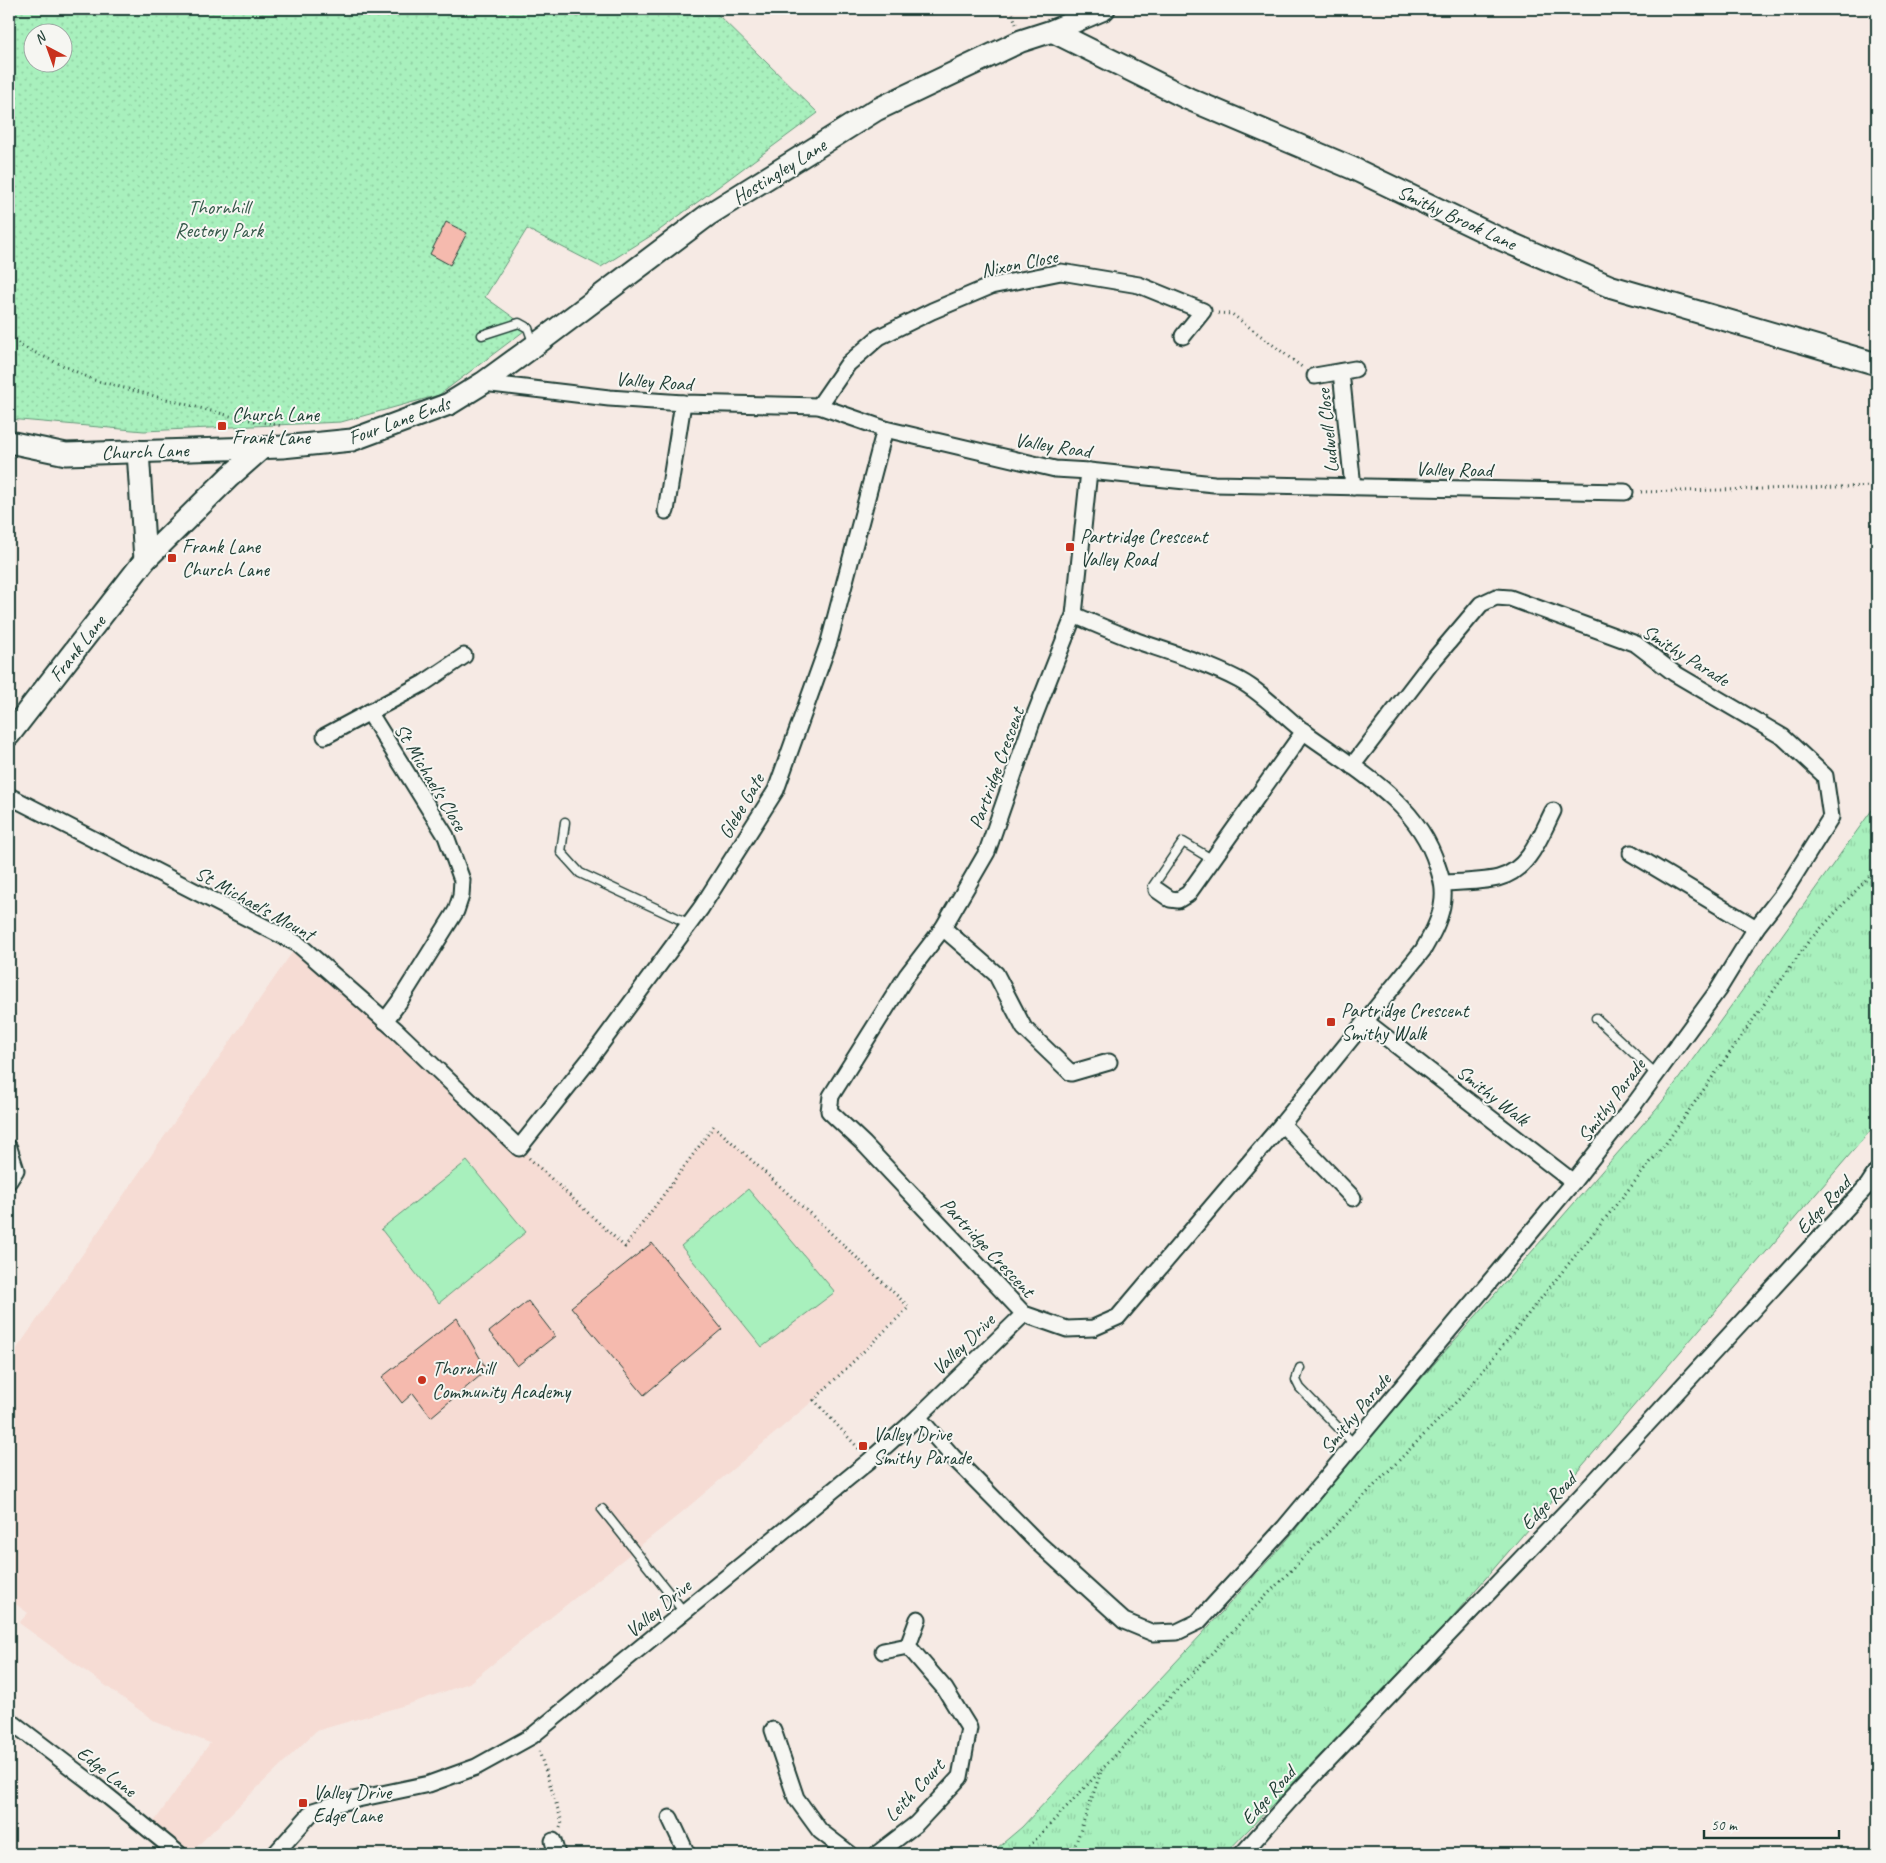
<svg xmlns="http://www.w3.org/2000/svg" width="1886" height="1863" font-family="Caveat,sans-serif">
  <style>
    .built { fill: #f6dcd4 }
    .grass { fill: url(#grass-tufts); stroke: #649678 }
    .park { fill: url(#park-dots); stroke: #649678; fill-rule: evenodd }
    .garden { fill: #a8f0bd; stroke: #649678 }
    .building { fill: #f5baae; stroke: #1f3d34 }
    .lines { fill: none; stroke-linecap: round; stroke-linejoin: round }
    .lane-casing { stroke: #1f3d34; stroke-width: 11 }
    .street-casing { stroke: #1f3d34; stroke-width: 19 }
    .secondary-casing { stroke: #1f3d34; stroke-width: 25 }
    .path { stroke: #1f3d34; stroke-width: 3; stroke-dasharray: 1 4; stroke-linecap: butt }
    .lane { stroke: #f6f6f2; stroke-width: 8 }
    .street { stroke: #f6f6f2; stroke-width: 15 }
    .secondary { stroke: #f6f6f2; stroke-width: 21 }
    .poi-dot { fill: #c8321e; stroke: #f6f6f2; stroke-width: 2 }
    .labels { text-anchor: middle; stroke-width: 4; stroke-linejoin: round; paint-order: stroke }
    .street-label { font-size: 20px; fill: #1f3d34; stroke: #f6f6f2 }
    .park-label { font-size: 20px; fill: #345849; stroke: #f6f6f2 }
    .poi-label { font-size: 20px; fill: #1f3d34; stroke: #f6f6f2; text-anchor: start }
  </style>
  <defs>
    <pattern id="grass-tufts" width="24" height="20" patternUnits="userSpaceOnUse" patternTransform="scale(1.25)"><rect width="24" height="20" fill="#a8f0bd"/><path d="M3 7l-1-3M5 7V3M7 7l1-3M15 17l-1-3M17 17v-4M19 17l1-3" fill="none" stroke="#90cfa3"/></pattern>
    <pattern id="park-dots" width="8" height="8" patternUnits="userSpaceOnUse" patternTransform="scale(1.25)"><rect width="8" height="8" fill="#a8f0bd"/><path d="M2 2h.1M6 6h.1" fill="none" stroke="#90cfa3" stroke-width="1.8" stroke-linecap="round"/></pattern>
  </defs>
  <rect width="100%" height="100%" fill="#f6eae4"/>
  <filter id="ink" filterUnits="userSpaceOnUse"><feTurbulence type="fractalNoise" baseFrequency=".02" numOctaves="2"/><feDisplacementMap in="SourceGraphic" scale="10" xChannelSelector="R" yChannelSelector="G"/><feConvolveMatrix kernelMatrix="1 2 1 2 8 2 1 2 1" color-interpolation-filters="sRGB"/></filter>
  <g filter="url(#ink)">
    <!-- built -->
    <path class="built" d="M298,944L432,1065L624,1246L714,1126L782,1188L907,1307L814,1400L681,1513L469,1683L409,1704L316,1731L189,1854H179L149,1829L210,1743L156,1722L19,1623L28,1613L9,1599V1360Z"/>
    <!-- grass -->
    <path class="grass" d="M1877,803V1123L1448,1622L1225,1854H990L1022,1827L1201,1635L1287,1540L1361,1448L1662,1102Z"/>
    <!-- park -->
    <path class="park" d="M9,9H712L818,113L657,232L601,267L527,229L485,297L528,328L439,395L341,422L144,431L9,419ZM32,32H62V62H32Z"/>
    <!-- garden -->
    <g class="garden">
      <path d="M467,1161L526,1232L439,1303L381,1229Z"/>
      <path d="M748,1189L835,1292L762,1347L681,1246Z"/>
    </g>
    <!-- building -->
    <g class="building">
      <path d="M446,222L467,233L450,265L430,254Z"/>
      <path d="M652,1243L722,1329L644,1395L571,1307Z"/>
      <path d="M528,1301L555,1336L517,1366L489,1332Z"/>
      <path d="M457,1318L487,1370L431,1417L413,1393L402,1403L382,1377Z"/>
    </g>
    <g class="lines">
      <defs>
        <g id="lane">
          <path d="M482,335L519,323L528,328L534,345"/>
          <path d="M565,822L561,852L580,873L690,924"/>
          <path d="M1157,890L1153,886L1183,842L1213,860"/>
          <path d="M1596,1018L1656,1074"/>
          <path d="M1300,1368L1296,1380L1300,1388L1354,1444"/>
          <path d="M602,1509L684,1612"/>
        </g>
        <g id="street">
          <path d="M1341,372L1353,487"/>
          <path d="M1315,376L1355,369"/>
          <path d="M483,383L609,398L683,403L819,406L885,429L1055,469L1089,471L1214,484L1625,492"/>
          <path d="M819,406L848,364L879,337L932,311L991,286L1061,272L1139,285L1203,311L1183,336"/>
          <path d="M666,511L683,403"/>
          <path d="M1074,615C1095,624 1116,633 1137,641C1172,653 1206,663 1239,680C1265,694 1284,717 1307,734C1357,770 1418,803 1437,865C1442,879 1445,891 1442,906C1439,922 1431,936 1423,950L1282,1124L1118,1317L1093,1328L1067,1329L1024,1314L864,1144L829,1111L831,1096L907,975L943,928L987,852L1032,722L1074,615L1089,471"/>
          <path d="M369,712L446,836L462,880L461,896L456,911L399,1002L385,1021"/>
          <path d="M325,736L424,683L464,656"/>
          <path d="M9,796L298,944L397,1031L519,1148L589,1060L701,908L776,790L829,642L885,429"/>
          <path d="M1631,853L1756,928"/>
          <path d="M1443,883C1461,882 1481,882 1498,878C1529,870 1540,837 1553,811"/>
          <path d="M1157,890L1170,899L1178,900L1188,894L1304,731"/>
          <path d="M943,928L996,974L1024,1028L1071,1073L1109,1062"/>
          <path d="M1365,1021L1573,1182"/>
          <path d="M1282,1124L1353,1198"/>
          <path d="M9,1148L16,1170L9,1181"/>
          <path d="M918,1417L953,1457L1037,1542L1124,1621L1153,1633L1177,1632L1198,1622L1284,1528L1573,1182L1636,1102L1718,990L1756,928L1784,892L1831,817L1825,776L1783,737L1674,673L1636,644L1510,598L1496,597L1481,604L1431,663L1352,766"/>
          <path d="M883,1651L908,1646"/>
          <path d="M9,1720L89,1781L179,1854"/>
          <path d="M773,1730L796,1798L820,1831L850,1854"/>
          <path d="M670,1818L687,1854"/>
          <path d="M553,1841L557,1854"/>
          <path d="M275,1854L313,1811L339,1803L429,1784L476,1767L532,1736L869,1461L918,1417L1024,1314"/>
          <path d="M877,1854L916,1824L960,1777L969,1728L945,1689L908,1646L918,1619"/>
          <path d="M1242,1854L1292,1798L1580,1497L1868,1185L1877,1171"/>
        </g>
        <g id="secondary">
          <path d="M1052,31L1189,99L1352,168L1496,237L1609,286L1877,364"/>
          <path d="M9,442L66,454L282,447L352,440L449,404L483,383L534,346L708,215L876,110L1021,41L1052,31L1104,9"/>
          <path d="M138,451L145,560"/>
          <path d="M9,735L145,560L229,477L262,448"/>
        </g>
      </defs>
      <!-- lane casing -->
      <use href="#lane" class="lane-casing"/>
      <!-- street casing -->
      <use href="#street" class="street-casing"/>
      <!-- secondary casing -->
      <use href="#secondary" class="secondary-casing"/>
      <!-- path -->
      <g class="path">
        <path d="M1011,9L1016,24"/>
        <path d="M1218,313L1232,314L1302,367"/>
        <path d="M9,331L21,346L94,380L234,417L282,426"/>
        <path d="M1641,492L1877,486"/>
        <path d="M529,1158L625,1247L714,1126L817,1220L909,1307L814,1400L860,1450"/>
        <path d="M539,1751L562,1822L560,1828"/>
        <path d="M1022,1854L1261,1601L1463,1395L1666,1143L1808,942L1877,868"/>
        <path d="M1072,1854L1101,1772"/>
      </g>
      <!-- lane -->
      <use href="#lane" class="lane"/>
      <!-- street -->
      <use href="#street" class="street"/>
      <!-- secondary -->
      <use href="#secondary" class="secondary"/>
    </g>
  </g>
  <!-- markers -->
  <g class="poi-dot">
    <rect x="217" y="421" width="10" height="10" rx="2.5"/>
    <rect x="1065" y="542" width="10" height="10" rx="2.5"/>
    <rect x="167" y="553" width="10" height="10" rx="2.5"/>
    <rect x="1326" y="1017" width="10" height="10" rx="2.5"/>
    <circle cx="422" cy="1380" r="5"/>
    <rect x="858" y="1441" width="10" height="10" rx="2.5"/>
    <rect x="298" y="1798" width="10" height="10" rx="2.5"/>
  </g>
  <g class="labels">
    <!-- street labels -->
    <g class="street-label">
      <text transform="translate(779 171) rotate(-32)" y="7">Hostingley Lane</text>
      <text transform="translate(1457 217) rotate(25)" y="7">Smithy Brook Lane</text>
      <text transform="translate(1019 263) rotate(-11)" y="7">Nixon Close</text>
      <text transform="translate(654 381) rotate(4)" y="7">Valley Road</text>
      <text transform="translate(399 420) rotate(-20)" y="7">Four Lane Ends</text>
      <text transform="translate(1327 431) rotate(-96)" y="7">Ludwell Close</text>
      <text transform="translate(1053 445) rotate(9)" y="7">Valley Road</text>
      <text transform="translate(145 451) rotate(-2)" y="7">Church Lane</text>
      <text transform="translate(1454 469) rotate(1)" y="7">Valley Road</text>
      <text transform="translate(77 648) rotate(-52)" y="7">Frank Lane</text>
      <text transform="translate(1686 655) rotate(32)" y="7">Smithy Parade</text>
      <text transform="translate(996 768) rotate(-70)" y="7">Partridge Crescent</text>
      <text transform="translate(431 777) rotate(59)" y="7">St Michael's Close</text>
      <text transform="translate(741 806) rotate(-60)" y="7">Glebe Gate</text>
      <text transform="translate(255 903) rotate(29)" y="7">St Michael's Mount</text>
      <text transform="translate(1493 1095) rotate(38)" y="7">Smithy Walk</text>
      <text transform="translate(1611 1100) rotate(-53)" y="7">Smithy Parade</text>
      <text transform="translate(1823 1205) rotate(-47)" y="7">Edge Road</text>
      <text transform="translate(988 1247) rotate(47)" y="7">Partridge Crescent</text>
      <text transform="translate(963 1344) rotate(-44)" y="7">Valley Drive</text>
      <text transform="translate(1355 1413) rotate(-50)" y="7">Smithy Parade</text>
      <text transform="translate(1548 1501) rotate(-46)" y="7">Edge Road</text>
      <text transform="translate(658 1608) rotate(-40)" y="7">Valley Drive</text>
      <text transform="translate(107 1771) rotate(38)" y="7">Edge Lane</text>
      <text transform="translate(914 1790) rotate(-47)" y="7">Leith Court</text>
      <text transform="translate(1268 1795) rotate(-48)" y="7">Edge Road</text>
    </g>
    <!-- park labels -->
    <g class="park-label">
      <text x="219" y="214">Thornhill<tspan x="219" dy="23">Rectory Park</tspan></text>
    </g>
    <!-- poi labels -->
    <g class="poi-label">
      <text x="232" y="421">Church Lane<tspan x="232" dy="23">Frank Lane</tspan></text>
      <text x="1080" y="543">Partridge Crescent<tspan x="1080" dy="23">Valley Road</tspan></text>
      <text x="182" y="553">Frank Lane<tspan x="182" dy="23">Church Lane</tspan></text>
      <text x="1341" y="1017">Partridge Crescent<tspan x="1341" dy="23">Smithy Walk</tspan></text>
      <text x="432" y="1375">Thornhill<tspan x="432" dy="23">Community Academy</tspan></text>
      <text x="873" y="1441">Valley Drive<tspan x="873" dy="23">Smithy Parade</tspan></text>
      <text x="313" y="1799">Valley Drive<tspan x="313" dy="23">Edge Lane</tspan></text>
    </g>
  </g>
  <!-- margin -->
  <rect width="1886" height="1863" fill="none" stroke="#f6f6f2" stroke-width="30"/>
  <rect x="15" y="15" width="1856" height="1833" fill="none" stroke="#1f3d34" stroke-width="2" filter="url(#ink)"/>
  <!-- north arrow -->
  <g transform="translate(48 48) rotate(319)"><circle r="24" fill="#f6f6f2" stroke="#a0aca6"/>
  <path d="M0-4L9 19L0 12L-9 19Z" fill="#c8321e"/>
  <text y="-8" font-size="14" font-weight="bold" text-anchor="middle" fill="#1f3d34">N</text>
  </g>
  <!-- scale -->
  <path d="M1704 1830v8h135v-8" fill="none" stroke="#1f3d34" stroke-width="2.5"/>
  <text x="1711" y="1830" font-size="15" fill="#1f3d34" stroke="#f6f6f2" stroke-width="4" paint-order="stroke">50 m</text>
</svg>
